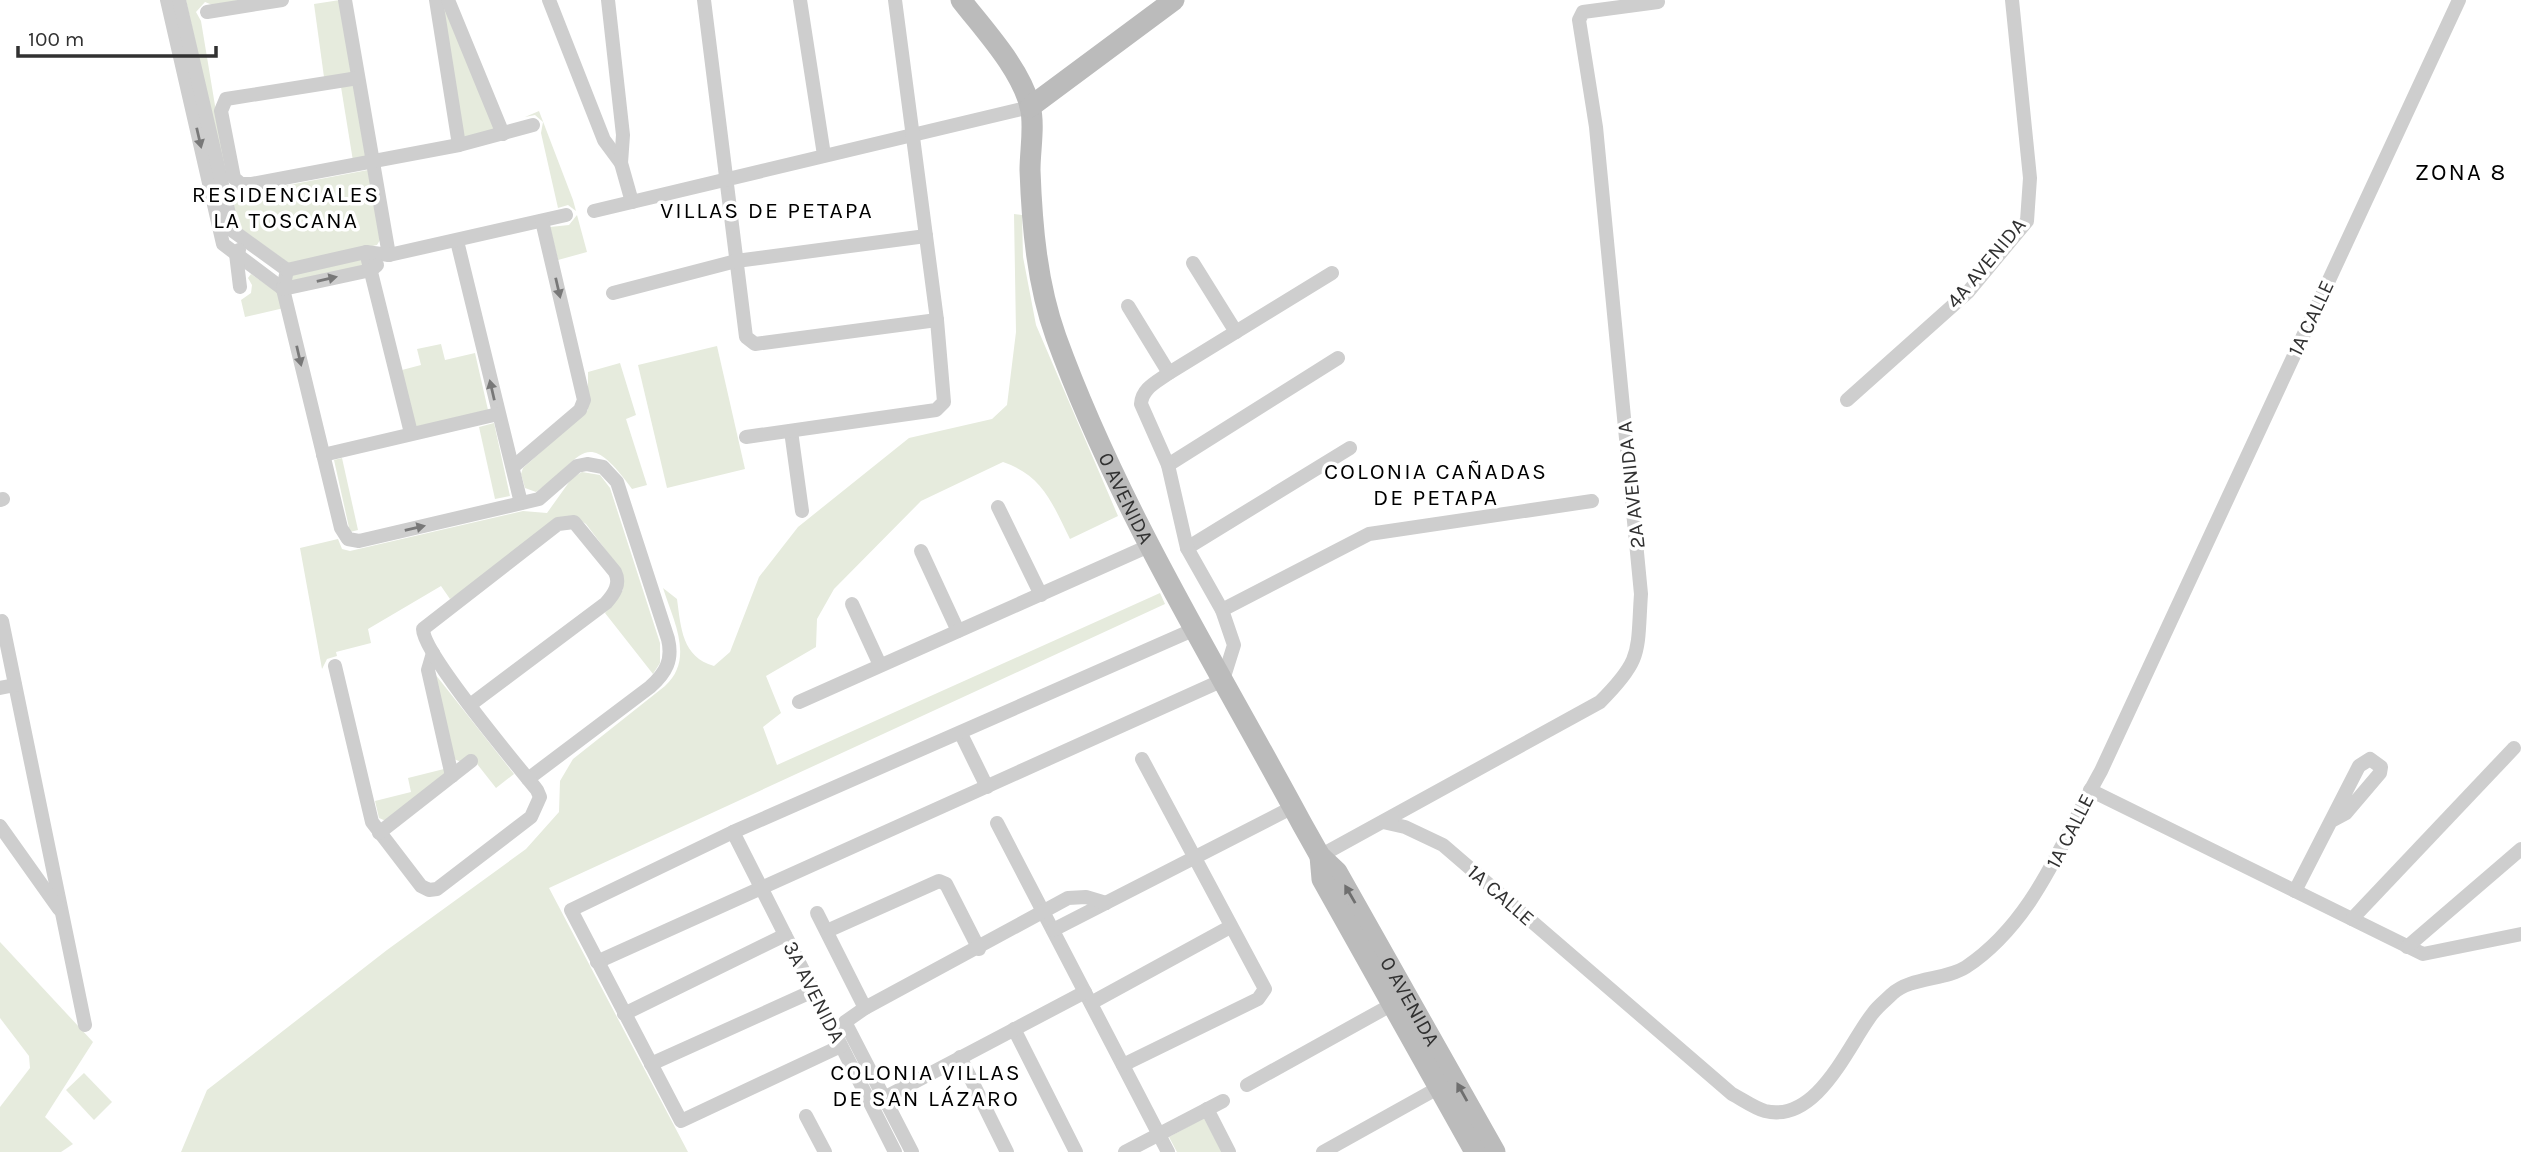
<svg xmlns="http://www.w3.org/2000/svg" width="2521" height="1152" font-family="Karla,sans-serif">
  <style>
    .green { fill: #e6ebdd }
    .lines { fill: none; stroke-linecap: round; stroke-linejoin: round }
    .street { stroke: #cecece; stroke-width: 14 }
    .secondary { stroke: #bbb; stroke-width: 21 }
    .oneway { fill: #787878 }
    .oneway2 { fill: #6f6f6f }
    .labels { text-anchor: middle; stroke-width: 7; stroke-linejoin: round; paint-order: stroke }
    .street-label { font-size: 21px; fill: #313131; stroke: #fff }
    .neighbourhood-label { font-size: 23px; letter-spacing: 2px; fill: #000; stroke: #fff }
    .quarter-label { font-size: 24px; letter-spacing: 2px; fill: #000; stroke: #fff }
  </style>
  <rect width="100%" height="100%" fill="#fff"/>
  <!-- green -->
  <g class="green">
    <path d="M186,0H252L215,6L205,2L196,12L201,21L230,196L368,170L380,240L377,245L290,264L236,225Z"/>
    <path d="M340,0L352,73L324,77L314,4Z"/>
    <path d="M436,0H448L503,134L459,145Z"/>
    <path d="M355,85L367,158L353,161L341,87Z"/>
    <path d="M539,111L573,200L576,211L568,205L558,208L541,133L543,122L535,115L525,117Z"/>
    <path d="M1014,214L1022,215L1023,257L1036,325L1118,516L1070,539C1052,503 1043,476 1003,462L921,501L834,589L817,619L816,647L766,676L781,713L763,727L777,765L1160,593L1165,604L549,888L688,1152H181L207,1090L387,950L526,849L559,812L560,781L573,759L665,686C695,659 673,620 663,588L677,599C681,628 682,657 714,666L730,652L759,577L798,527L909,438L992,419L1007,405L1016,332Z"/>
    <path d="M577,215L587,252L558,260L550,227L569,225Z"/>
    <path d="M366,252L371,270L283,289L287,270Z"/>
    <path d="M251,274L281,295L284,308L245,317L241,300L251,293L252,285L248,278Z"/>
    <path d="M441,344L445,360L475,353L488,410L415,427L402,370L421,365L417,349Z"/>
    <path d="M717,346L745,469L667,488L638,365Z"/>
    <path d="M620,363L636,415L626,419L647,485L632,489C583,421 582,462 536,492L525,488L521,474L523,468L588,410V372Z"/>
    <path d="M494,423L510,496L495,499L479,427Z"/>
    <path d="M342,458L358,530L350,532L334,460Z"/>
    <path d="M582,472L600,475L610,488L660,643V663L653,674L605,613L623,590L618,566L586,524L577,518L450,599L441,586L368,629L371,643L336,652L337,656L327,659L322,669L300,548L338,539L342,549L350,551L523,511L547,513L572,478Z"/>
    <path d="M435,674L514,774L496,788L470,755L461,762L454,759Z"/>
    <path d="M444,769L445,774L386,821L379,818L375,801L411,792L408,778Z"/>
    <path d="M0,942L93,1042L45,1117L73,1144L61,1152H0V1107L30,1068L29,1056L0,1018Z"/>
    <path d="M84,1073L112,1102L94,1120L66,1090Z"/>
    <path d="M1204,1118L1222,1152H1177L1169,1137Z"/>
  </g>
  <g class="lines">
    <!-- street -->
    <g class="street">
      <path d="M167,0L223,244L283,289"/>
      <path d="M179,0L233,231L287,270"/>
      <path d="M345,0L389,255"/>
      <path d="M436,0L459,145"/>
      <path d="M448,0L503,134"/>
      <path d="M549,0L604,140L621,163"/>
      <path d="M608,0L623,135L621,163L632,202"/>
      <path d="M704,0L746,337L755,344L937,320"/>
      <path d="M800,0L824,155"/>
      <path d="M207,12L282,0"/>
      <path d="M358,78L226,99L221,111L234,178L241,184H252L459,145L533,125"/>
      <path d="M594,211L1030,107"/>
      <path d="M457,241L521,503"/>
      <path d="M239,250L236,254L240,287"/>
      <path d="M366,252L411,433"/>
      <path d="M1193,263L1236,332"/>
      <path d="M287,270L283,289L341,528L348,539L359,541L539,499L577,466L587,464L603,467L617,482L668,639C673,660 666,673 650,687L528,779"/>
      <path d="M287,270L366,252L389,255L566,215"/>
      <path d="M283,289L371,270L377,265"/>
      <path d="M613,293L736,261L926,236"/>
      <path d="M1128,306L1169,373"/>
      <path d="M1847,400L1968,292L2027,221L2030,178L2012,0"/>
      <path d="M791,431L802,511"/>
      <path d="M746,437L936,410L944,402L937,320L895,0"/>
      <path d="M323,455L498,414"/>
      <path d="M1168,465L1338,358"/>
      <path d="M513,467L580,410L584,400L542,221"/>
      <path d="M0,500L3,499"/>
      <path d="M998,507L1041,595"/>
      <path d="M1187,548L1350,448"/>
      <path d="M921,551L958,631"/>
      <path d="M852,604L880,665"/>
      <path d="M1222,610L1369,534L1592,501"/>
      <path d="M2,621L85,1025"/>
      <path d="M433,653L428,670L452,776"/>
      <path d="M335,666L372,822L421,886L429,890L437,889L531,817L540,797L537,790C517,765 423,654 423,629L558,524L574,522L615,572C621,584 614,594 606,603L470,705"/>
      <path d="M0,688L15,685"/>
      <path d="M799,702L1151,545"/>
      <path d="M961,734L987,787"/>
      <path d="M2090,790L2423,954L2521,934"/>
      <path d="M1383,822L1405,827L1443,845L1732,1094C1742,1099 1754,1108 1765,1111C1818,1124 1849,1043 1873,1013C1878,1006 1886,1000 1892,994C1910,977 1946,980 1966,967C2035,921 2062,840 2101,771L2459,0"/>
      <path d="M997,823L1168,1152"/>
      <path d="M0,826L59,909"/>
      <path d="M733,832L895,1152"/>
      <path d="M379,833L471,761"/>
      <path d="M1320,856L1600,702C1643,659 1637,653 1641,594L1596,127L1579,20L1583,12L1658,2"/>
      <path d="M2295,891L2359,766L2370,759L2381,767L2380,773L2346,813L2333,820"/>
      <path d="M817,913L865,1008"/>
      <path d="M2352,919L2514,748"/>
      <path d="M1053,930L1293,807"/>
      <path d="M827,931L939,881L946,884L979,949"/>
      <path d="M2407,947L2521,849"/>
      <path d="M597,962L1223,680L1234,645L1222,610L1187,548L1168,465L1141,404C1142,388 1157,382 1169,373L1332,273"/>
      <path d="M1091,1003L1230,927"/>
      <path d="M624,1014L785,935"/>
      <path d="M1014,1029L1076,1152"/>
      <path d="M841,1046L681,1121L571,910L733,832L1195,629"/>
      <path d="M960,1057L1007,1152"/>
      <path d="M651,1064L813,991"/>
      <path d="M1123,1065L1258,999L1265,989L1142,759"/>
      <path d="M1247,1085L1400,1000"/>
      <path d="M884,1098L1085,992"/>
      <path d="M1207,1109L1229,1152"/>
      <path d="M806,1116L825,1152"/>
      <path d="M912,1152L845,1022L865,1008L1068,898L1086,897L1106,903"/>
      <path d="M1125,1152L1223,1101"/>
      <path d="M1323,1152L1438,1088"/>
    </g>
    <!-- secondary -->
    <g class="secondary">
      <path id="s1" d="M961,0C985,31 1020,68 1030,106C1035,125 1030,150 1030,170C1032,226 1037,284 1056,337C1118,508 1216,664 1302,824L1320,856L1337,872L1495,1152"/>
      <path d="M1030,107L1174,0"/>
      <path d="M1320,856L1322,879L1475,1152"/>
    </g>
  </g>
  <!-- one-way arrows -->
  <defs><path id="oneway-solid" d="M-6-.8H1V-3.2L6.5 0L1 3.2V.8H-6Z" transform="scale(1.75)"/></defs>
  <g class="oneway">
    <use href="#oneway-solid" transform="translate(199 138) rotate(77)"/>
    <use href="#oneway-solid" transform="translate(327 279) rotate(-13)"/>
    <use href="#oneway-solid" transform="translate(558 288) rotate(77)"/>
    <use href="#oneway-solid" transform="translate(299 356) rotate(77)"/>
    <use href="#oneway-solid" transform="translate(492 390) rotate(-103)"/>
    <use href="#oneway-solid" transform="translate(415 528) rotate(-13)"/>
  </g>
  <g class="oneway2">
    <use href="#oneway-solid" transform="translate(1350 894) rotate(-120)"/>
    <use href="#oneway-solid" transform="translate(1462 1092) rotate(-119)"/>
  </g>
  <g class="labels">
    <!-- street labels -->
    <g class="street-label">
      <text transform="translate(1986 263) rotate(-50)" y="7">4A AVENIDA</text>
      <text transform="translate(2311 318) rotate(-65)" y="7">1A CALLE</text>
      <text transform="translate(1631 485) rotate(-96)" y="7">2A AVENIDA A</text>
      <text dy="7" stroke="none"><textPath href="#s1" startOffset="537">0 AVENIDA</textPath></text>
      <text transform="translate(2070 831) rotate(-63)" y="7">1A CALLE</text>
      <text transform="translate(1501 895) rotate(41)" y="7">1A CALLE</text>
      <text transform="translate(814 992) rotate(63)" y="7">3A AVENIDA</text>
      <text dy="7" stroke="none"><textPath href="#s1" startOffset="1116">0 AVENIDA</textPath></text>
    </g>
    <!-- neighbourhood labels -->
    <g class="neighbourhood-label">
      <text x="286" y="202">RESIDENCIALES<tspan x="286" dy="26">LA TOSCANA</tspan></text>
      <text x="767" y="218">VILLAS DE PETAPA</text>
      <text x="1436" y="479">COLONIA CAÑADAS<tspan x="1436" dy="26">DE PETAPA</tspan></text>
      <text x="926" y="1080">COLONIA VILLAS<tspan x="926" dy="26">DE SAN LÁZARO</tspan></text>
    </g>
    <!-- quarter labels -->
    <g class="quarter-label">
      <text x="2461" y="180">ZONA 8</text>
    </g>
  </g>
  <!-- scale -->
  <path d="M18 46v10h198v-10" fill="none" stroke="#313131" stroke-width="3.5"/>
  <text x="28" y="46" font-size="21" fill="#313131" stroke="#ffffff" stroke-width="5" paint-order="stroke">100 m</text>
</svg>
